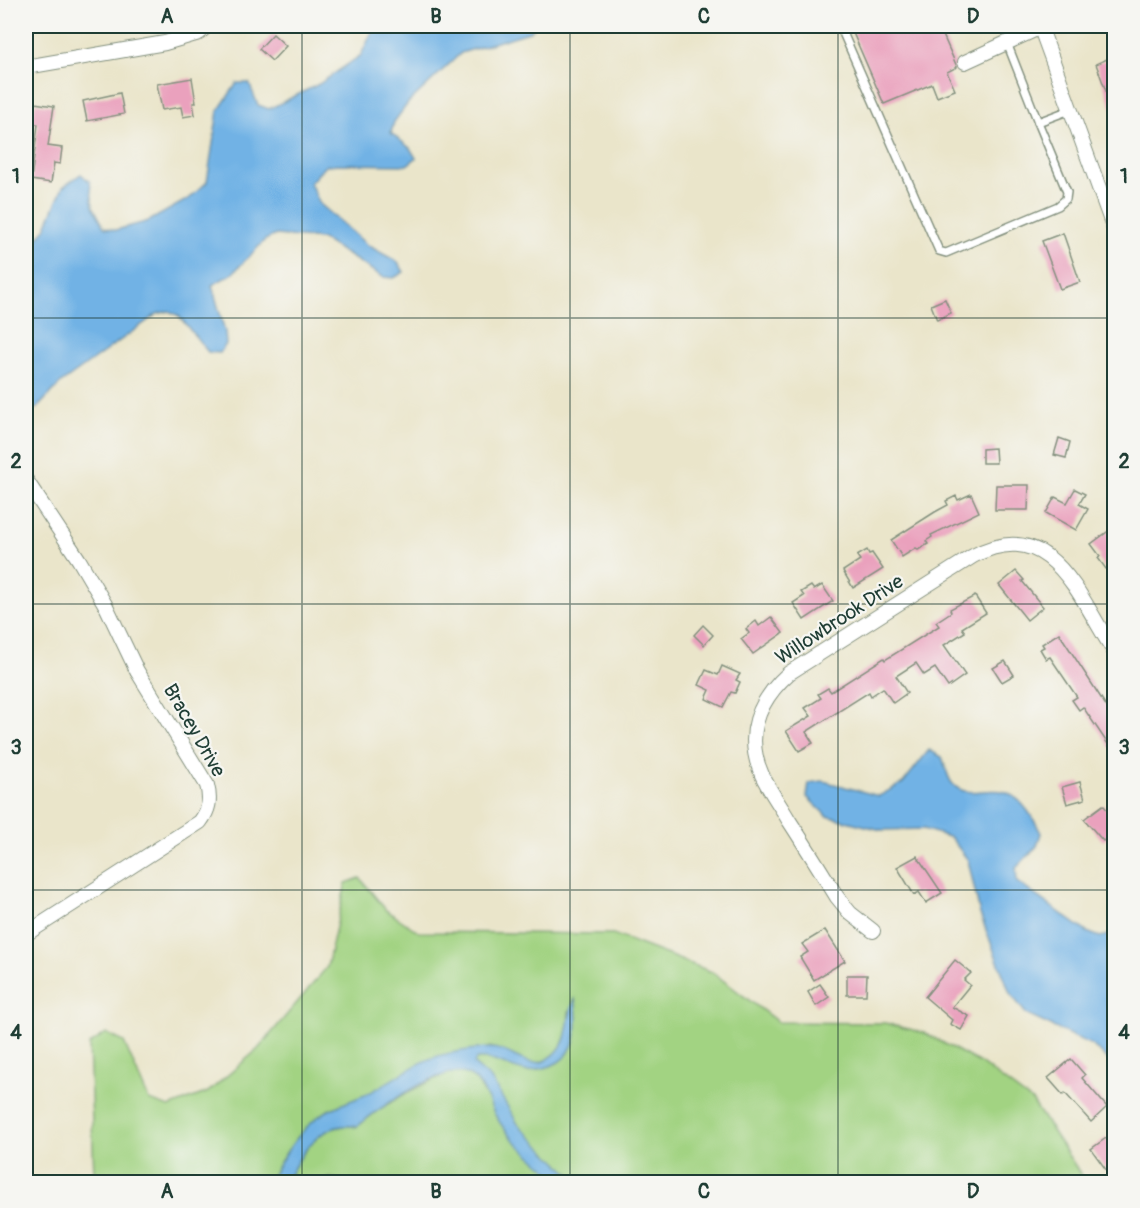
<svg xmlns="http://www.w3.org/2000/svg" width="1140" height="1208" font-family="Pangolin,sans-serif">
  <style>
    .green { fill: #a2d382; stroke: #60885b; stroke-width: 1.5 }
    .water { fill: #71b2e5; stroke: #48788c; stroke-width: 1.5 }
    .building { fill: #eaa1bd }
    .lines { fill: none; stroke-linecap: round; stroke-linejoin: round }
    .lane-casing { stroke: #84917f; stroke-width: 10 }
    .street-casing { stroke: #84917f; stroke-width: 16 }
    .lane { stroke: #fff; stroke-width: 7 }
    .street { stroke: #fff; stroke-width: 14 }
    .grid { fill: none; stroke: #1f3d34; stroke-width: 1.5; stroke-opacity: 0.55 }
    .labels { text-anchor: middle; stroke-width: 4.5; stroke-linejoin: round; paint-order: stroke }
    .street-label { font-size: 20px; fill: #1f3d34; stroke: #f6f6f2 }
    .neatline { fill: none; stroke: #1f3d34; stroke-width: 2 }
    .grid-label { font-size: 20px; text-anchor: middle; font-weight: bold; fill: #1f3d34 }
  </style>
  <rect width="100%" height="100%" fill="#f6f6f2"/>
  <filter id="ink" filterUnits="userSpaceOnUse"><feTurbulence type="fractalNoise" baseFrequency=".0167" numOctaves="2"/><feDisplacementMap in="SourceGraphic" scale="12" xChannelSelector="R" yChannelSelector="G"/><feConvolveMatrix kernelMatrix="1 2 1 2 8 2 1 2 1" color-interpolation-filters="sRGB"/></filter>
  <filter id="wash" filterUnits="userSpaceOnUse"><feTurbulence type="fractalNoise" baseFrequency=".008" numOctaves="4" result="noise"/><feDisplacementMap in="SourceGraphic" scale="24" xChannelSelector="R" yChannelSelector="G"/><feGaussianBlur stdDeviation="1.35" result="paint"/><feColorMatrix in="noise" values="0 0 0 0 0 0 0 0 0 0 0 0 0 0 0 0 0 1.4 0 .05"/><feComposite in="paint" operator="in"/></filter>
  <g filter="url(#wash)">
    <rect width="100%" height="100%" fill="#eae5ca"/>
    <!-- green -->
    <g class="green">
      <path d="M360,878L386,910L419,932L613,934L712,972L778,1022L885,1023L925,1033L980,1063L1033,1102L1086,1182H581L565,1170L517,1124L491,1079L474,1064L475,1059L486,1058L528,1072L569,1051V1010C568,1030 566,1048 548,1059C542,1062 536,1064 529,1063C516,1060 504,1051 490,1047L328,1110C298,1132 286,1150 269,1182H90L94,1174L89,1045L106,1033L124,1042L149,1100L169,1107L208,1092L258,1049L327,967L346,883Z"/>
      <path d="M450,1072L466,1073L476,1080L487,1097L497,1118L562,1182H338L340,1180L330,1178L321,1182H286C300,1155 321,1119 357,1127C385,1102 416,1088 450,1072Z"/>
    </g>
    <!-- water -->
    <g class="water">
      <path d="M372,26H536L529,32L461,53L408,103L394,122L391,133L410,148L416,158L407,165L336,164L325,166L310,183L320,204L367,245L398,262L404,272L394,278L383,277L322,239L276,235L265,240L232,274L212,285L225,332L226,344L220,353L208,352L179,316L169,311L157,314L61,383L37,408L26,411V252L45,229L63,187L81,174L90,182L93,206L104,227L116,230L149,221L190,198L207,182L218,111L237,83H249L258,105L269,109L319,84L361,55L373,30Z"/>
      <path d="M929,750L942,757C945,764 947,777 952,783C965,800 988,786 1005,792C1022,797 1034,819 1041,833L1037,846L1016,868L1017,882L1087,932L1100,937L1114,934V1065L1092,1045L1027,1015L1010,993L980,914L968,860L951,838L924,829L881,830L827,816L807,797L809,783L823,781L879,796L903,783Z"/>
      <path d="M575,999C580,1028 578,1060 544,1068C538,1069 531,1072 526,1071C508,1068 494,1057 476,1059L474,1064L491,1079L518,1124L565,1170L581,1182C576,1183 568,1184 563,1182C558,1181 553,1174 549,1171C530,1155 510,1140 497,1118C488,1104 484,1080 466,1074C442,1064 375,1110 357,1127C321,1119 300,1155 286,1182H269C281,1160 292,1141 311,1123C326,1108 347,1103 367,1094C387,1084 415,1063 435,1057C447,1053 476,1048 489,1048C510,1047 527,1072 548,1059C574,1043 563,1021 575,999Z"/>
    </g>
    <g id="blocks">
      <!-- building -->
      <g class="building">
        <path d="M850,26H939L957,67L947,72L955,90L937,97L932,84L884,104Z"/>
        <path d="M273,34L286,46L272,61L259,49Z"/>
        <path d="M1114,56V113L1096,64Z"/>
        <path d="M192,78L196,103H193L195,115L183,117L181,107L162,110L157,84Z"/>
        <path d="M120,93L124,114L87,121L83,101Z"/>
        <path d="M35,103L54,106L48,146L62,148L60,164L54,163L51,183L31,180L38,124L32,123Z"/>
        <path d="M1063,233L1080,282L1060,289L1042,241Z"/>
        <path d="M945,299L951,313L937,320L931,305Z"/>
        <path d="M1059,438L1070,442L1066,458L1054,455Z"/>
        <path d="M995,448L996,463H982V449Z"/>
        <path d="M996,485H1029L1028,510H995Z"/>
        <path d="M1075,489L1085,494L1079,504L1088,509L1076,530L1046,513L1055,497L1067,503Z"/>
        <path d="M971,494L979,512L931,535L932,537L926,541L928,544L918,550L916,548L902,557L891,540L935,512L948,505L946,501L956,496L958,500Z"/>
        <path d="M1114,527V562L1106,569L1098,558L1100,556L1091,544Z"/>
        <path d="M867,550L869,554L872,553L883,569L853,588L843,571L860,560L857,556Z"/>
        <path d="M1016,571L1024,580L1022,581L1043,607L1027,620L999,585Z"/>
        <path d="M822,585L833,601L804,620L793,603L804,596L801,592L811,586L814,590Z"/>
        <path d="M975,596L986,613L962,628L965,632L944,645L965,675L948,687L935,668L924,675L916,663L896,676L907,693L893,703L883,688L871,696L869,692L806,732L813,743L799,751L786,731L811,716L805,708L821,698L818,694L828,688L831,692L884,658L885,660L939,626L936,622L951,612L950,609Z"/>
        <path d="M771,617L783,633L753,654L741,639L749,633L746,629L756,621L759,626Z"/>
        <path d="M703,625L713,635L704,645L694,635Z"/>
        <path d="M1059,633L1114,718V753L1083,707L1079,710L1072,700L1077,697L1050,657L1046,659L1040,649L1044,647L1042,644Z"/>
        <path d="M1005,661L1014,675L1002,682L993,668Z"/>
        <path d="M722,666L740,674L736,680L740,682L735,693L731,692L723,707L706,699L710,690L699,685L706,670L718,675Z"/>
        <path d="M1080,782L1085,799L1067,804L1062,787Z"/>
        <path d="M1103,805L1112,815L1107,818L1114,828V833L1103,841L1084,819Z"/>
        <path d="M917,856L942,893L926,903L919,892L914,895L897,867Z"/>
        <path d="M825,930L845,961L814,980L800,957L808,952L802,944Z"/>
        <path d="M955,960L971,973L964,980L970,985L952,1007L969,1016L961,1030L950,1024L952,1020L925,997Z"/>
        <path d="M847,975H867L866,995H847Z"/>
        <path d="M820,984L829,997L816,1006L808,992Z"/>
        <path d="M1071,1059L1085,1075L1082,1078L1107,1107L1091,1122L1065,1093L1063,1095L1048,1078Z"/>
        <path d="M1106,1138L1114,1149V1166L1107,1171L1091,1149Z"/>
      </g>
    </g>
  </g>
  <g filter="url(#ink)">
    <use href="#blocks" fill-opacity="0" stroke="#84917f" stroke-width="1.5"/>
    <g class="lines">
      <defs>
        <g id="lane">
          <path d="M840,26L939,251L946,253L1058,206L1066,199L1067,192L1038,122L1070,110"/>
          <path d="M1007,43L1038,122"/>
        </g>
        <g id="street">
          <path d="M1040,26L1114,229"/>
          <path d="M965,62L1041,27"/>
          <path d="M26,67L165,43L199,33L207,26"/>
          <path d="M26,480L79,560L106,606L137,671L207,785C211,800 209,810 200,822L26,934"/>
          <path d="M873,931L850,913L837,897C821,871 805,845 788,819C780,805 769,790 762,775C744,735 758,701 789,673L973,556C1053,514 1079,599 1114,651"/>
        </g>
      </defs>
      <!-- lane casing -->
      <use href="#lane" class="lane-casing"/>
      <!-- street casing -->
      <use href="#street" class="street-casing"/>
      <!-- lane -->
      <use href="#lane" class="lane"/>
      <!-- street -->
      <use href="#street" class="street"/>
    </g>
  </g>
  <!-- grid -->
  <path class="grid" d="M302,26V1182M570,26V1182M838,26V1182M26,318H1114M26,604H1114M26,890H1114"/>
  <g class="labels">
    <!-- street labels -->
    <g class="street-label">
      <text transform="translate(839 619) rotate(-33)" y="7">Willowbrook Drive</text>
      <text transform="translate(195 730) rotate(60)" y="7">Bracey Drive</text>
    </g>
  </g>
  <!-- margin -->
  <rect width="1140" height="1208" fill="none" stroke="#f6f6f2" stroke-width="66"/>
  <rect x="33" y="33" width="1074" height="1142" class="neatline"/>
  <g class="grid-label">
    <text x="167" y="23">A</text>
    <text x="436" y="23">B</text>
    <text x="704" y="23">C</text>
    <text x="973" y="23">D</text>
    <text x="16" y="183">1</text>
    <text x="1124" y="183">1</text>
    <text x="16" y="468">2</text>
    <text x="1124" y="468">2</text>
    <text x="16" y="754">3</text>
    <text x="1124" y="754">3</text>
    <text x="16" y="1039">4</text>
    <text x="1124" y="1039">4</text>
    <text x="167" y="1198">A</text>
    <text x="436" y="1198">B</text>
    <text x="704" y="1198">C</text>
    <text x="973" y="1198">D</text>
  </g>
</svg>
